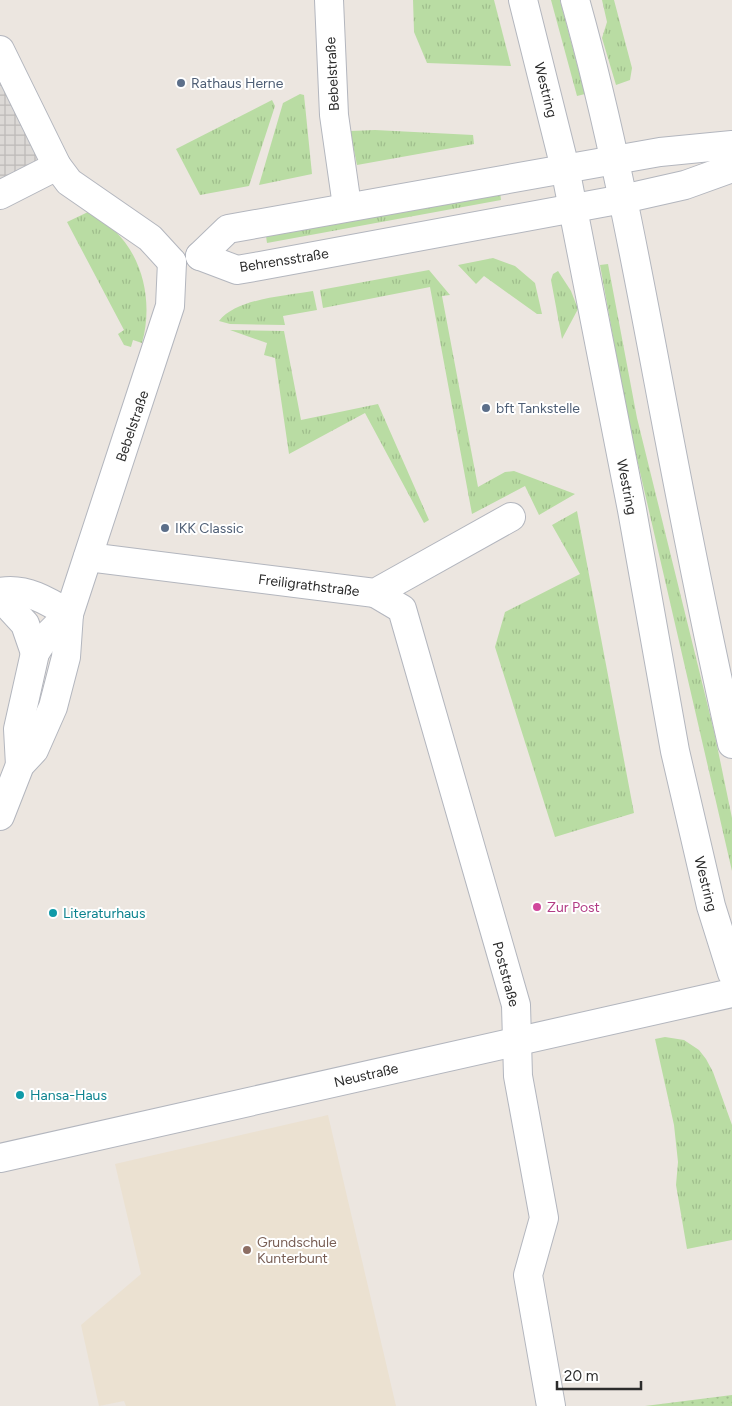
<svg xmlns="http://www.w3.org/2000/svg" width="732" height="1406" font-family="Figtree,sans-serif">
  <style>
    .education { fill: #ebe1d1 }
    .grass { fill: url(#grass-tufts) }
    .park { fill: url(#park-dots) }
    .plaza { fill: url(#plaza-grid) }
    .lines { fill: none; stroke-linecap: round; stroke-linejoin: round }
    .minor-casing { stroke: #b3b6be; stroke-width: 30 }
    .secondary-casing { stroke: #b3b6be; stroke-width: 30 }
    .minor { stroke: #fff; stroke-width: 28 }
    .secondary { stroke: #fff; stroke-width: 28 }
    .service-dot { fill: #5c6f8a; stroke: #fff; stroke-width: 2 }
    .hotel-dot { fill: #d1479c; stroke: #fff; stroke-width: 2 }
    .culture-dot { fill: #0f9aa8; stroke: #fff; stroke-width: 2 }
    .education-dot { fill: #8d6e63; stroke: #fff; stroke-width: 2 }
    .labels { text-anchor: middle; stroke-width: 4; stroke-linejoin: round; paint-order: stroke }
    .street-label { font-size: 14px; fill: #2c2c2c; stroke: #fff }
    .service-label { font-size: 14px; fill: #4e5e75; stroke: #fff; text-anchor: start }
    .hotel-label { font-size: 14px; fill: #b23c85; stroke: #fff; text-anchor: start }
    .culture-label { font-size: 14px; fill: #0d838f; stroke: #fff; text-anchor: start }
    .education-label { font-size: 14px; fill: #785e54; stroke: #fff; text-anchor: start }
  </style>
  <defs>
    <pattern id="grass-tufts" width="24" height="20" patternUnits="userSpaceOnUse" patternTransform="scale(1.25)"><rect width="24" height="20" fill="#b9dca3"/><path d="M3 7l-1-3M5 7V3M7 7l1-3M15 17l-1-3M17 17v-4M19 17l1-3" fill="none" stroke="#9fbd8c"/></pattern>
    <pattern id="park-dots" width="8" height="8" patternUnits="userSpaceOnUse" patternTransform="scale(1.25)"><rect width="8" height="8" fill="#b9dca3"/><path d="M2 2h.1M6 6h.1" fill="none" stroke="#9fbd8c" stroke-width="1.8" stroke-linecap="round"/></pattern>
    <pattern id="plaza-grid" width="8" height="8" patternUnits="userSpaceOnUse" patternTransform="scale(1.25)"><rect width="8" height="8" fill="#dcd9d6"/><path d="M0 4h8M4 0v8" fill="none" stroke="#bdbab8"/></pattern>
  </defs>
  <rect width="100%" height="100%" fill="#ece6e0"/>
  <!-- education -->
  <path class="education" d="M328,1115L396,1406H126L124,1401L99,1406L81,1325L141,1274L115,1164Z"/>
  <!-- grass -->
  <g class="grass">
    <path d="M413,0H494L511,66L427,63L414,32Z"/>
    <path d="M551,0H560L585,94L577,96Z"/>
    <path d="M602,0H614L632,68L630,80L616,85L602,38L607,22Z"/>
    <path d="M300,94L304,95L312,174L259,185L283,103Z"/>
    <path d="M272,100L275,106L249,186L200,195L176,149Z"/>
    <path d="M375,130L473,135L474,144L357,165L350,131Z"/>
    <path d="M500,192L501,200L267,243L266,236Z"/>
    <path d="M88,212C97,217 106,223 114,230C144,258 153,304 142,343L133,340L131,347L124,345L118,334L124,330L67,222Z"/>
    <path d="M493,258L515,266L535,283L542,314H537L484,276L476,284L458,265Z"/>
    <path d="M608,264L637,418L714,731L732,818V871L628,420L600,265Z"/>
    <path d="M429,270L450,295L442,296L478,487L505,472L514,471L575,494L539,515L525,486L472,514L430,287L323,308L320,290Z"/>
    <path d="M558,271L571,291L578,309L562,339L551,280L553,274Z"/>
    <path d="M313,291L317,310L283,316L285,325L230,324L219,321C237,298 286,296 313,291Z"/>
    <path d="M230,330L284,331L301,420L378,404L429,520L424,523L365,413L289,454L275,358L264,355L267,343Z"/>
    <path d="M577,511L634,813L555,837L495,647L505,612L580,574L552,525Z"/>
    <path d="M665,1037L684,1040L699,1050L706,1059L713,1072L732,1125V1240L687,1249L676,1185L678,1162L674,1125L655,1039Z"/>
  </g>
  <!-- park -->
  <path class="park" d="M732,1395V1406H645Z"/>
  <!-- plaza -->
  <path class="plaza" d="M0,75L39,159L0,179Z"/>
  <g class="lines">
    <defs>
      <g id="minor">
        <path d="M329,0L334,115L347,206"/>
        <path d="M0,50L57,166L69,182L150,238L172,262"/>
        <path d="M0,195L57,166"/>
        <path d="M200,256L228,229L660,152L732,145"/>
        <path d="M200,256L237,270L260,266L623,199L685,185L732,168"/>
        <path d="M88,557L375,593L511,517"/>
        <path d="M0,592C25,587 48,601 69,614"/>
        <path d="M375,593L402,609L516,1005L518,1076L544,1218L528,1275L551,1406"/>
        <path d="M0,597L25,624L35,653"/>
        <path d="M20,765L18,729L35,653L44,639L69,614"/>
        <path d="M0,816L20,765L34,750L53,707L66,657L69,614L170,306L172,262"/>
        <path d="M0,1158L732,993"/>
      </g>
      <g id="secondary">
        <path d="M523,0L565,168L632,510L675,751L711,906L732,973"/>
        <path d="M575,0C613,135 638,273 664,411C685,522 707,634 732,744"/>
      </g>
    </defs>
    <!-- minor casing -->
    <use href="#minor" class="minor-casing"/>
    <!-- secondary casing -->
    <use href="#secondary" class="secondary-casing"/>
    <!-- minor -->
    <use href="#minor" class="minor"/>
    <!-- secondary -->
    <use href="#secondary" class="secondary"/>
  </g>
  <!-- markers -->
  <g class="service-dot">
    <circle cx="181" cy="83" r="5"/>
    <circle cx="486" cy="408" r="5"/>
    <circle cx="165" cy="528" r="5"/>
  </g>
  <circle class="hotel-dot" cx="537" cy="907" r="5"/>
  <g class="culture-dot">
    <circle cx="53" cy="913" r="5"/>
    <circle cx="20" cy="1095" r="5"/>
  </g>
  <circle class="education-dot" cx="247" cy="1250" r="5"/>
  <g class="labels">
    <!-- street labels -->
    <g class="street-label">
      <text transform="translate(332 74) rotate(-93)" y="5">Bebelstraße</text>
      <text transform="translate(546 90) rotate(76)" y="5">Westring</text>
      <text transform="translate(284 260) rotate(-9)" y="5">Behrensstraße</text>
      <text transform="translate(132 426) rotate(-71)" y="5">Bebelstraße</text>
      <text transform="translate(627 487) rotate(79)" y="5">Westring</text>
      <text transform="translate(309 585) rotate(7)" y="5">Freiligrathstraße</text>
      <text transform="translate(706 884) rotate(76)" y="5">Westring</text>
      <text transform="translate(506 974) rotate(75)" y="5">Poststraße</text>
      <text transform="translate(366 1075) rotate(-13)" y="5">Neustraße</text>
    </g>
    <!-- service labels -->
    <g class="service-label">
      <text x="191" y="88">Rathaus Herne</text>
      <text x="496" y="413">bft Tankstelle</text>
      <text x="175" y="533">IKK Classic</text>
    </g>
    <!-- hotel labels -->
    <g class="hotel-label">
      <text x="547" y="912">Zur Post</text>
    </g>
    <!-- culture labels -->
    <g class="culture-label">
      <text x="63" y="918">Literaturhaus</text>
      <text x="30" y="1100">Hansa-Haus</text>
    </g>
    <!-- education labels -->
    <g class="education-label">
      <text x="257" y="1247">Grundschule<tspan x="257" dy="16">Kunterbunt</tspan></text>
    </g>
  </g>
  <!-- scale -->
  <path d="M557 1381v8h84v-8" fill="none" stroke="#2c2c2c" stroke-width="2.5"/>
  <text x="564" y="1381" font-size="15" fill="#2c2c2c" stroke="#ffffff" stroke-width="4" paint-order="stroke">20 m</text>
</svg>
